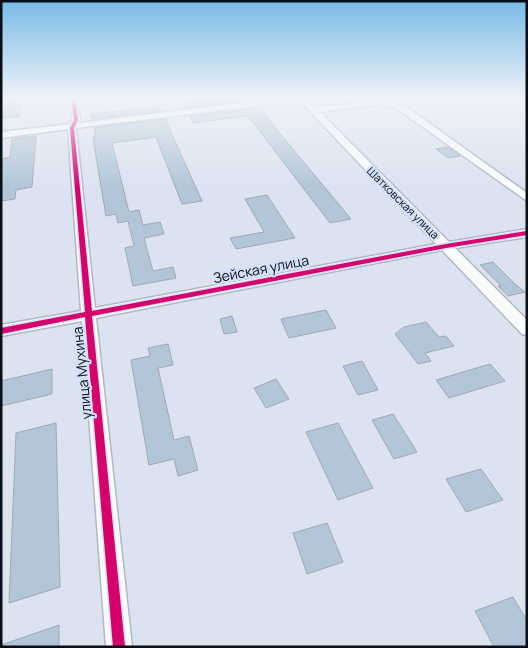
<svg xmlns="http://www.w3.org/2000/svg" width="528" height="648" font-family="Manrope,sans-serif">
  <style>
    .building { fill: #b2c6d7; stroke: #a0a8b1 }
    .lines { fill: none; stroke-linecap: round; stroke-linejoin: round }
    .minor-casing { stroke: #b2b8c3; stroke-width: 3 }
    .minor { fill: #fafbfd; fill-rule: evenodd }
    .cycleway-casing { stroke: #d3e1f9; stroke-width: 3 }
    .cycleway { fill: #d6006c; fill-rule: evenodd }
    .labels { text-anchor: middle; stroke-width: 4.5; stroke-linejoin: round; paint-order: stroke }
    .far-street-label { font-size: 11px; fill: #0a0f17; stroke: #d3e1f9 }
    .street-label { font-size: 14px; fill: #0a0f17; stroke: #d3e1f9 }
  </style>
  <rect width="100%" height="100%" fill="#dbe3f1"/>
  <!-- building -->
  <g class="building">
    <path d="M1,97H20L18,105L22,104L19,117L1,118Z"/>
    <path d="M247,97L253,100L186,108L184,104Z"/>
    <path d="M160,107L161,111L93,119L91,114Z"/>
    <path d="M260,108L277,130L351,219L330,223L248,116L193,123L190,116Z"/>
    <path d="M165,119L202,201L182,204L156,137L112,143L129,212L139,210L143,225L160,222L164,234L144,238L153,271L173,267L176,278L133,286L125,248L134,246L128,221L118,223L116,214L106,216L94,145L93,136H96L94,128Z"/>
    <path d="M36,136L32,187L16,190L15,199L1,201V159L10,157L12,139Z"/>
    <path d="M448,147L460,156L448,158L436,149Z"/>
    <path d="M267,195L295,238L236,249L230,238L264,232L245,199Z"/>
    <path d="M493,262L514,283L525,292L508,296L498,286H501L480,265Z"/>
    <path d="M326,310L336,328L289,338L281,319Z"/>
    <path d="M232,316L237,332L224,334L220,319Z"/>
    <path d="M426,322L439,337L446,336L454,346L425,353L431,361L418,364L395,334L404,327Z"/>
    <path d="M168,344L173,365L158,368L174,440L189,436L198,470L178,476L174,459L149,465L131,360L150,356L148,348Z"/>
    <path d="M362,361L378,390L358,395L343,366Z"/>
    <path d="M490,364L505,381L449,398L436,380Z"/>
    <path d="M52,369V394L1,406V381Z"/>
    <path d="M276,379L289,399L266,408L254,388Z"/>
    <path d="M393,414L417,452L394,459L372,420Z"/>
    <path d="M56,423L60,587L9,603L16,433Z"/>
    <path d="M338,423L373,488L338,500L306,432Z"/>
    <path d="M481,469L503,500L466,512L446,479Z"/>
    <path d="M327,523L343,562L307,574L293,533Z"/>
    <path d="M513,597L527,621V647H494L475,611Z"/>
    <path d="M59,625V647H1V645Z"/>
  </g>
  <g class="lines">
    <defs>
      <path id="minor" d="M69,97H77L80,120L79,123L289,97H306L316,107L384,100L405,106L527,193V201L399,110L383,104L320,112L449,242L527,229V237L455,248L527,320V335L522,334L442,250L96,318L132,647H106L82,321L1,336V325L81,311L68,129L1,138V132L70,124L72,120ZM300,101L436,244L95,308L76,128Z"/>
    </defs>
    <!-- minor casing -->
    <use href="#minor" class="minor-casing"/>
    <!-- minor -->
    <use href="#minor" class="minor"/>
    <defs>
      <path id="cycleway" d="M71,97H75L78,120L74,128L92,311L446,244L527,231V235L446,248L92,316L125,647H113L85,317L1,334V328L85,312L70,128L74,120Z"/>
    </defs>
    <!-- cycleway casing -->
    <use href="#cycleway" class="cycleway-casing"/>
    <!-- cycleway -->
    <use href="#cycleway" class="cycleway"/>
  </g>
  <!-- sky -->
  <linearGradient id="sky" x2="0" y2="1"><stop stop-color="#78bbe5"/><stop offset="0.52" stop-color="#eff2f9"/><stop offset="1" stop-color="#eff2f9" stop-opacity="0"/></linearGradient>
  <rect width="528" height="188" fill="url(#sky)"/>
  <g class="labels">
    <!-- far-street labels -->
    <g class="far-street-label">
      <text transform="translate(403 203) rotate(45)" y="4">Шатковская улица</text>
    </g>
    <!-- street labels -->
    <g class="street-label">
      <text transform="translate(261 269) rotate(-11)" y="5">Зейская улица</text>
      <text transform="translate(82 373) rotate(-96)" y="5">улица Мухина</text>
    </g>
  </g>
  <!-- border -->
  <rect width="528" height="648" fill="none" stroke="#0a0f17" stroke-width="5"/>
</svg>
